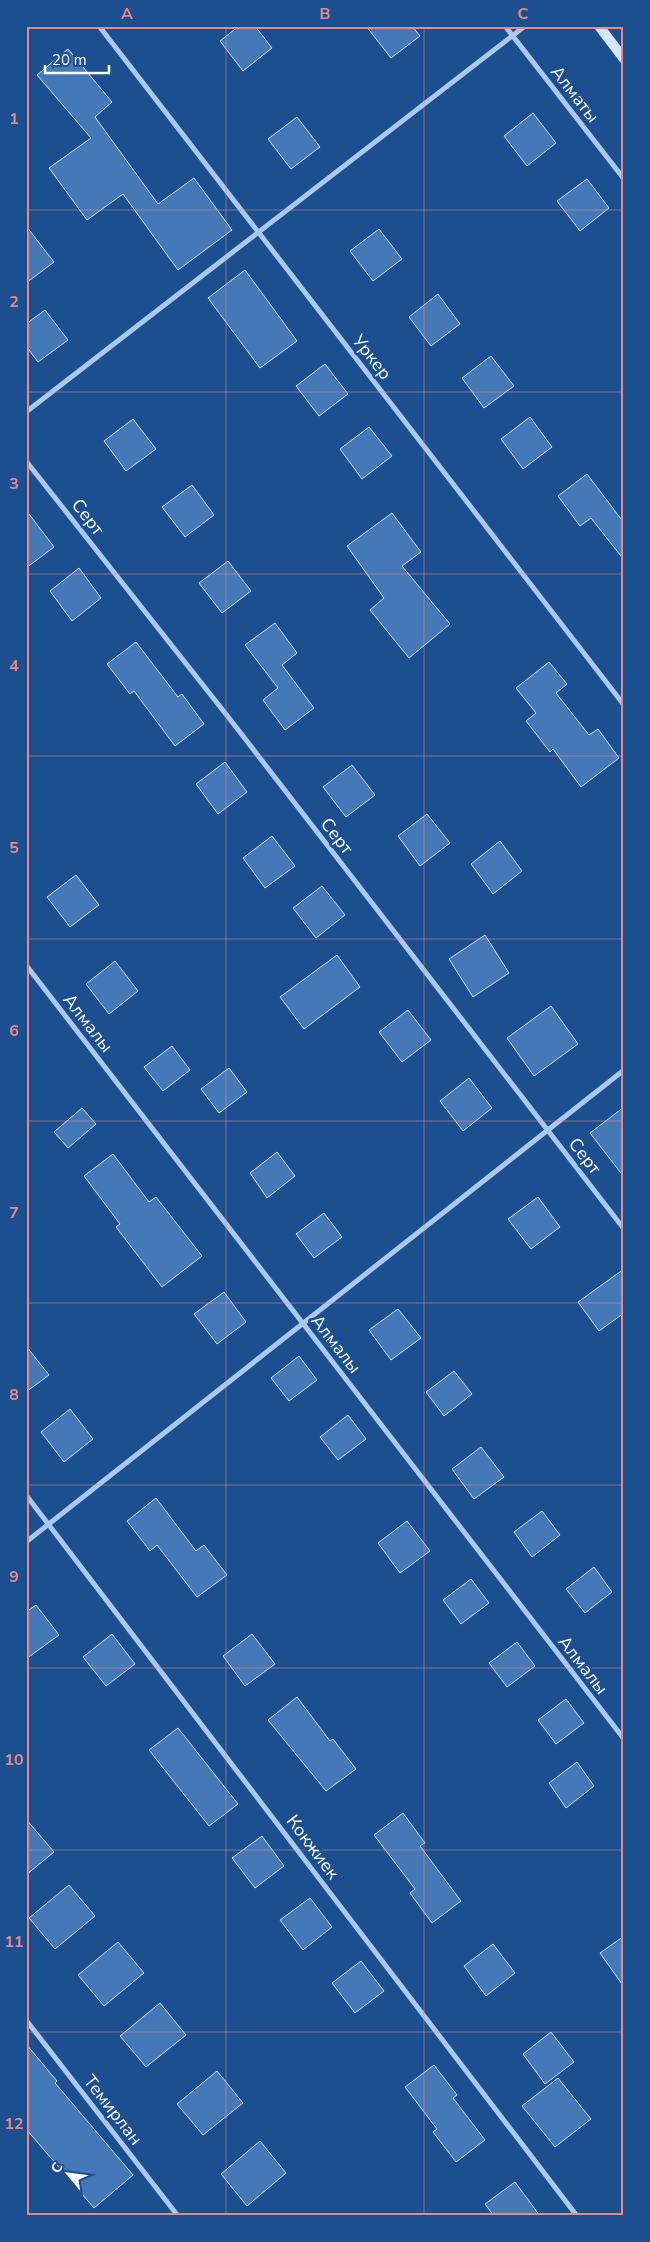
<svg xmlns="http://www.w3.org/2000/svg" width="650" height="2242" font-family="'Nunito Sans',sans-serif">
  <style>
    .building { fill: #4478b7; stroke: #cfe3fa }
    .lines { fill: none; stroke-linecap: round; stroke-linejoin: round }
    .street { stroke: #a9c9ee; stroke-width: 5 }
    .secondary { stroke: #d6e6fa; stroke-width: 10 }
    .grid { fill: none; stroke: #e88989; stroke-width: 1; stroke-opacity: 0.55 }
    .labels { text-anchor: middle; stroke-width: 5; stroke-linejoin: round; paint-order: stroke }
    .street-label { font-size: 18px; fill: #fff; stroke: #1b4f8f }
    .neatline { fill: none; stroke: #e88989; stroke-width: 2 }
    .grid-label { font-size: 16px; text-anchor: middle; font-weight: bold; fill: #e88989 }
  </style>
  <rect width="100%" height="100%" fill="#1b4f8f"/>
  <!-- building -->
  <g class="building">
    <path d="M239,26H255L272,48L243,71L220,41Z"/>
    <path d="M366,26H412L420,36L391,58Z"/>
    <path d="M68,49L112,102L95,117L158,204L194,178L232,230L178,270L123,194L87,220L49,168L91,138L37,75Z"/>
    <path d="M533,113L556,143L527,166L504,136Z"/>
    <path d="M297,117L320,147L291,169L268,139Z"/>
    <path d="M587,179L609,208L580,231L557,201Z"/>
    <path d="M26,226L54,262L26,283Z"/>
    <path d="M379,229L402,259L373,281L350,251Z"/>
    <path d="M245,270L297,341L260,368L208,298Z"/>
    <path d="M438,294L460,324L431,346L409,317Z"/>
    <path d="M45,310L68,340L38,362L26,346V324Z"/>
    <path d="M491,356L514,386L484,408L462,378Z"/>
    <path d="M325,364L348,394L319,416L296,386Z"/>
    <path d="M530,417L552,447L523,469L501,439Z"/>
    <path d="M133,419L156,449L126,471L104,441Z"/>
    <path d="M369,427L392,456L362,479L340,449Z"/>
    <path d="M587,474L624,523V560L591,518L580,526L558,496Z"/>
    <path d="M192,485L214,515L185,537L162,507Z"/>
    <path d="M26,510L54,547L26,568Z"/>
    <path d="M392,513L421,552L402,566L450,624L409,658L370,610L384,598L347,546Z"/>
    <path d="M228,561L251,591L222,613L199,583Z"/>
    <path d="M79,568L101,598L72,621L50,591Z"/>
    <path d="M275,623L297,653L282,665L314,708L285,730L263,700L278,688L245,645Z"/>
    <path d="M136,642L178,697L182,694L204,724L175,746L134,691L130,694L107,664Z"/>
    <path d="M549,662L567,684L556,693L589,735L598,729L619,758L581,787L553,749L550,752L526,721L536,713L516,688Z"/>
    <path d="M225,762L247,792L218,814L196,784Z"/>
    <path d="M352,765L375,795L346,817L323,787Z"/>
    <path d="M427,814L450,843L420,866L398,836Z"/>
    <path d="M272,836L295,866L265,888L243,858Z"/>
    <path d="M500,841L522,871L493,894L471,864Z"/>
    <path d="M76,875L99,905L70,927L47,897Z"/>
    <path d="M322,886L345,915L316,938L293,908Z"/>
    <path d="M485,935L509,973L473,997L449,959Z"/>
    <path d="M337,955L360,987L304,1029L280,997Z"/>
    <path d="M115,961L138,991L109,1014L86,984Z"/>
    <path d="M551,1006L578,1044L534,1076L507,1038Z"/>
    <path d="M408,1010L431,1040L402,1062L379,1032Z"/>
    <path d="M172,1046L190,1070L163,1091L144,1067Z"/>
    <path d="M229,1068L247,1092L219,1113L201,1089Z"/>
    <path d="M469,1078L492,1108L463,1131L440,1101Z"/>
    <path d="M624,1107V1177L590,1133Z"/>
    <path d="M82,1108L96,1124L68,1148L54,1132Z"/>
    <path d="M277,1152L295,1176L267,1198L250,1173Z"/>
    <path d="M113,1154L149,1202L156,1197L202,1256L162,1287L116,1227L120,1224L84,1176Z"/>
    <path d="M538,1197L560,1227L531,1249L508,1219Z"/>
    <path d="M324,1213L342,1237L314,1258L296,1234Z"/>
    <path d="M624,1269V1313L599,1331L578,1302Z"/>
    <path d="M224,1292L246,1322L217,1344L194,1314Z"/>
    <path d="M398,1309L421,1338L391,1360L369,1330Z"/>
    <path d="M26,1346L49,1375L26,1392Z"/>
    <path d="M299,1356L317,1380L289,1401L271,1378Z"/>
    <path d="M454,1371L472,1394L444,1416L426,1392Z"/>
    <path d="M70,1409L93,1439L64,1462L41,1432Z"/>
    <path d="M348,1415L366,1439L338,1460L320,1437Z"/>
    <path d="M481,1447L504,1477L474,1499L452,1469Z"/>
    <path d="M156,1498L196,1551L204,1545L227,1575L197,1597L157,1545L150,1551L127,1521Z"/>
    <path d="M542,1511L560,1535L532,1557L514,1532Z"/>
    <path d="M407,1521L430,1551L400,1573L378,1543Z"/>
    <path d="M594,1567L612,1592L585,1613L566,1589Z"/>
    <path d="M471,1579L489,1603L461,1624L443,1600Z"/>
    <path d="M36,1605L59,1635L26,1659V1612Z"/>
    <path d="M112,1634L135,1664L106,1686L83,1657Z"/>
    <path d="M252,1634L275,1664L245,1686L223,1656Z"/>
    <path d="M517,1642L535,1666L507,1687L489,1663Z"/>
    <path d="M297,1697L330,1741L333,1739L356,1769L326,1791L268,1720Z"/>
    <path d="M566,1699L584,1723L556,1744L538,1720Z"/>
    <path d="M178,1728L238,1804L209,1826L149,1750Z"/>
    <path d="M577,1762L594,1786L566,1808L549,1783Z"/>
    <path d="M403,1813L425,1843L420,1846L461,1901L432,1923L410,1893L415,1889L374,1835Z"/>
    <path d="M26,1819L54,1852L26,1875Z"/>
    <path d="M262,1836L284,1866L255,1888L232,1858Z"/>
    <path d="M69,1885L95,1916L55,1949L29,1918Z"/>
    <path d="M310,1898L332,1927L303,1950L280,1920Z"/>
    <path d="M624,1936V1987L600,1953Z"/>
    <path d="M118,1942L144,1973L104,2006L78,1975Z"/>
    <path d="M493,1944L515,1973L486,1996L464,1966Z"/>
    <path d="M361,1961L384,1991L355,2013L332,1983Z"/>
    <path d="M160,2003L186,2035L146,2067L120,2036Z"/>
    <path d="M551,2032L574,2062L545,2084L523,2054Z"/>
    <path d="M26,2044L57,2081L55,2083L133,2175L94,2208L26,2129Z"/>
    <path d="M434,2065L457,2095L453,2098L485,2140L456,2162L433,2132L437,2129L405,2087Z"/>
    <path d="M217,2071L243,2103L203,2135L177,2104Z"/>
    <path d="M558,2078L591,2119L555,2147L522,2106Z"/>
    <path d="M260,2141L286,2173L247,2206L221,2174Z"/>
    <path d="M515,2182L540,2216H494L485,2204Z"/>
  </g>
  <g class="lines">
    <!-- street -->
    <g class="street">
      <path d="M99,26L624,705"/>
      <path d="M505,26L624,179"/>
      <path d="M26,412L525,26"/>
      <path d="M26,461L229,718L624,1229"/>
      <path d="M26,965L624,1739"/>
      <path d="M26,1495L577,2216"/>
      <path d="M26,1542L624,1070"/>
      <path d="M26,2020L178,2216"/>
    </g>
    <!-- secondary -->
    <path class="secondary" d="M599,26L624,59"/>
  </g>
  <!-- grid -->
  <path class="grid" d="M226,26V2216M424,26V2216M26,210H624M26,392H624M26,574H624M26,756H624M26,939H624M26,1121H624M26,1303H624M26,1485H624M26,1668H624M26,1850H624M26,2032H624"/>
  <g class="labels">
    <!-- street labels -->
    <g class="street-label">
      <text transform="translate(575 94) rotate(52)" y="6">Алматы</text>
      <text transform="translate(372 357) rotate(52)" y="6">Уркер</text>
      <text transform="translate(88 517) rotate(52)" y="6">Серт</text>
      <text transform="translate(337 836) rotate(52)" y="6">Серт</text>
      <text transform="translate(88 1023) rotate(52)" y="6">Алмалы</text>
      <text transform="translate(585 1156) rotate(52)" y="6">Серт</text>
      <text transform="translate(336 1344) rotate(52)" y="6">Алмалы</text>
      <text transform="translate(583 1665) rotate(52)" y="6">Алмалы</text>
      <text transform="translate(313 1847) rotate(53)" y="6">Кокжиек</text>
      <text transform="translate(113 2110) rotate(52)" y="6">Темирлан</text>
    </g>
  </g>
  <!-- border -->
  <rect width="650" height="2242" fill="none" stroke="#1b4f8f" stroke-width="55"/>
  <!-- north arrow -->
  <g transform="translate(68 2174) rotate(299)" stroke="#1b4f8f" stroke-width="4" paint-order="stroke">
  <path d="M0-4L9 19L0 12L-9 19Z" fill="#ffffff"/>
  <text y="-8" font-size="14" font-weight="bold" text-anchor="middle" fill="#ffffff">С</text>
  </g>
  <!-- scale -->
  <path d="M45 65v8h64v-8" fill="none" stroke="#ffffff" stroke-width="2.5"/>
  <text x="52" y="65" font-size="15" fill="#ffffff" stroke="#1b4f8f" stroke-width="4" paint-order="stroke">20 m</text>
  <rect x="28" y="28" width="594" height="2186" class="neatline"/>
  <g class="grid-label">
    <text x="127" y="19">A</text>
    <text x="325" y="19">B</text>
    <text x="523" y="19">C</text>
    <text x="14" y="124">1</text>
    <text x="14" y="307">2</text>
    <text x="14" y="489">3</text>
    <text x="14" y="671">4</text>
    <text x="14" y="853">5</text>
    <text x="14" y="1036">6</text>
    <text x="14" y="1218">7</text>
    <text x="14" y="1400">8</text>
    <text x="14" y="1582">9</text>
    <text x="14" y="1765">10</text>
    <text x="14" y="1947">11</text>
    <text x="14" y="2129">12</text>
  </g>
</svg>
